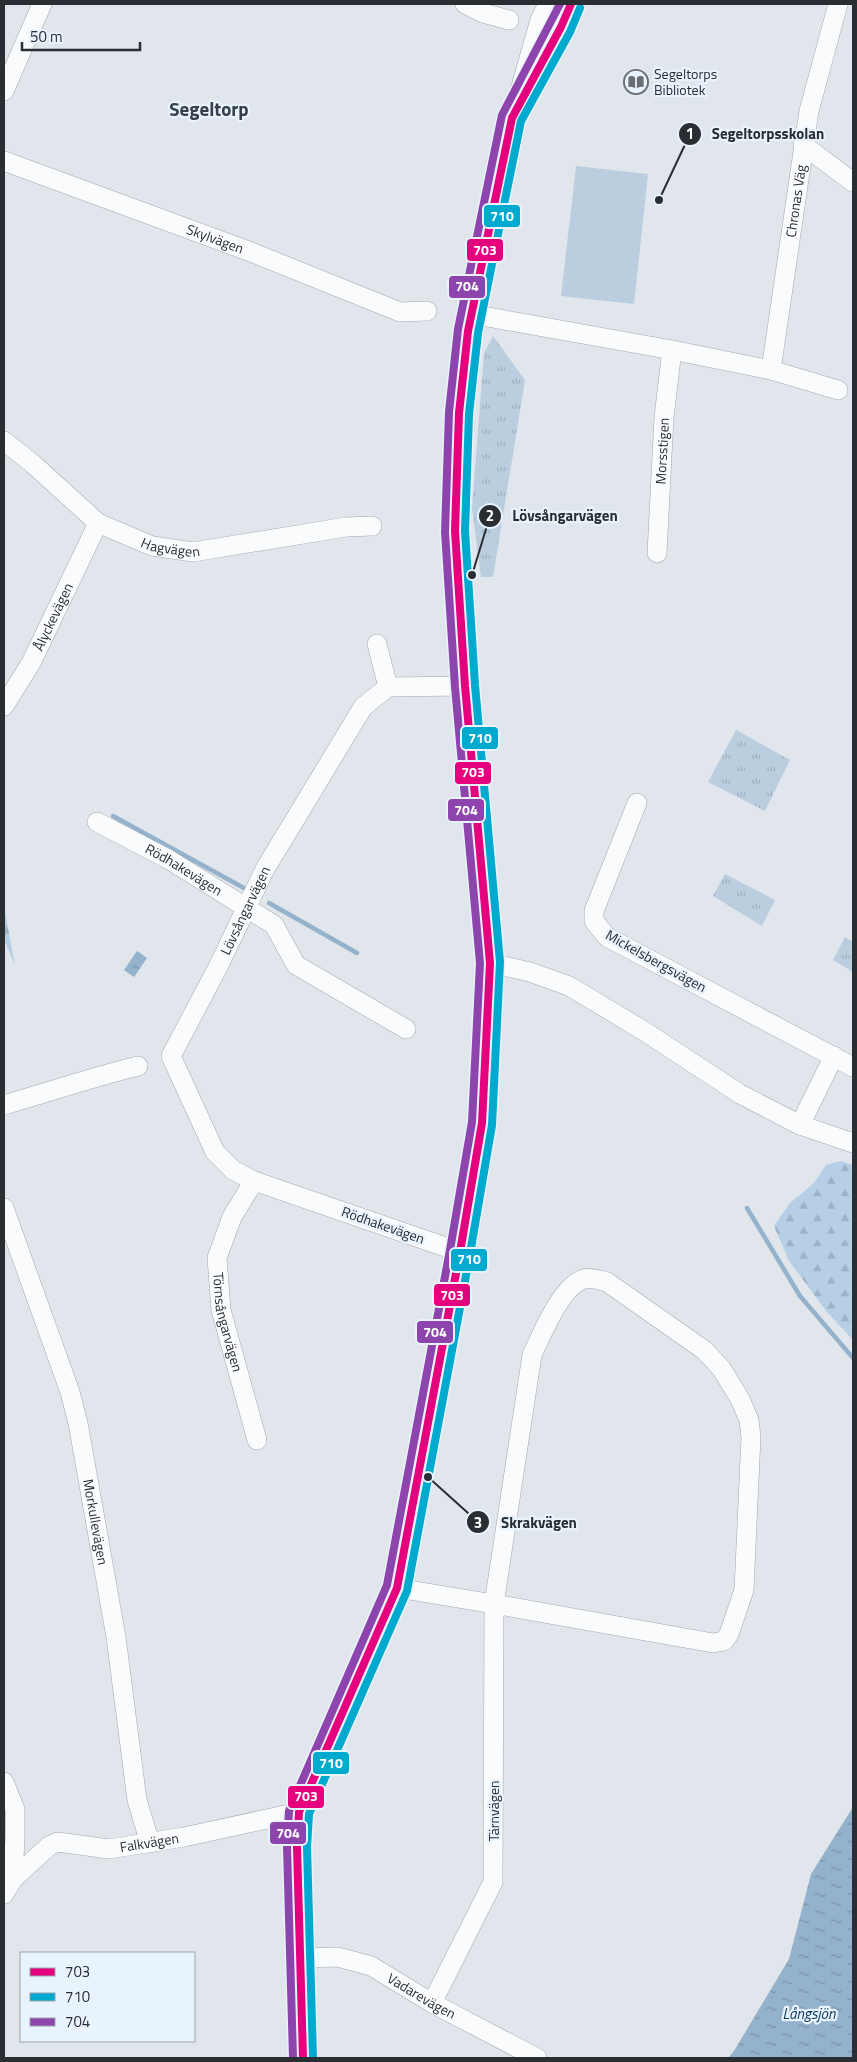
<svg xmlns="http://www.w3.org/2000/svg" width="857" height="2062" font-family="'Titillium Web',sans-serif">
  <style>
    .grass { fill: #bacee0 }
    .forest { fill: url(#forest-firs) }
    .park { fill: url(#park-tufts) }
    .water { fill: url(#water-ripples) }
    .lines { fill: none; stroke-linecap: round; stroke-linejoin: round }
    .stream { stroke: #94b2cc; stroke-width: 4.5 }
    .minor-casing { stroke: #a4a8ac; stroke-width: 20 }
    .minor { stroke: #fafbfc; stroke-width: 19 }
    .bus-1-casing { stroke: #e8f3fe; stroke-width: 11 }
    .bus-2-casing { stroke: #e8f3fe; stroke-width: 11 }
    .bus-3-casing { stroke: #e8f3fe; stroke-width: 11 }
    .bus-1 { stroke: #e5007d; stroke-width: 8 }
    .bus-2 { stroke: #00a9ce; stroke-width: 8 }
    .bus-3 { stroke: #8e44ad; stroke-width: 8 }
    .labels { text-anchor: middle; stroke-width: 4.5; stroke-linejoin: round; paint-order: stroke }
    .poi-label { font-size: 14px; fill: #2a2e32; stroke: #e8f3fe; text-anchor: start }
    .street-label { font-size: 14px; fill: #2a2e32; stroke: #e8f3fe }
    .water-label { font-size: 15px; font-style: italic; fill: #07375a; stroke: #e8f3fe }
    .district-label { font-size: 19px; font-weight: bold; fill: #374048; stroke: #e8f3fe }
    .leader { fill: none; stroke: #2a2e32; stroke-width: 2 }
    .callout-dot { fill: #2a2e32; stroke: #e8f3fe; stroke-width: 2 }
    .mark-label { font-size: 15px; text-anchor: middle; font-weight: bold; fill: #fff }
    .callout-label { font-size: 15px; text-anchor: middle; font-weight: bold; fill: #2a2e32; stroke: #e8f3fe; stroke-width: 4.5; stroke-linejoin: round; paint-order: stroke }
    .line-badge { stroke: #e8f3fe; stroke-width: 2 }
    .badge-label { font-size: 14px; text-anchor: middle; font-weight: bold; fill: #fff }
  </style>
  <defs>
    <pattern id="forest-firs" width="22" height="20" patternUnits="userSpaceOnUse" patternTransform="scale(1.25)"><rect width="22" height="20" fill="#b6cfe6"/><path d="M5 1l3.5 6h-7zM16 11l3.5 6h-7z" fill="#9db2c6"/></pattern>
    <pattern id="park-tufts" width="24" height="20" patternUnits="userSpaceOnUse" patternTransform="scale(1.25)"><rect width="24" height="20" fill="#bacee0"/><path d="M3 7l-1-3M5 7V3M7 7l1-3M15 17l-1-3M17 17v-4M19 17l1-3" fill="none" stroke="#a0b1c1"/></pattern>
    <pattern id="water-ripples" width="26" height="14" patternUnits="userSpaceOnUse" patternTransform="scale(1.25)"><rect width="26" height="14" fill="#94b2cc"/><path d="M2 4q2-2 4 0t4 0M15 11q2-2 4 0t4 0" fill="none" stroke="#7991a6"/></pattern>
  </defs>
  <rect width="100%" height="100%" fill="#e0e6eb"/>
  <!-- grass -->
  <path class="grass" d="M576,166L648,174L634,304L561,296Z"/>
  <!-- forest -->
  <g class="forest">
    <path d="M4,906L15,966L4,939Z"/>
    <path d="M841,1161L853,1165V1340L827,1312L789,1261L774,1226L790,1203L814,1183L826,1165Z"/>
  </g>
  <!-- park -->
  <g class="park">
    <path d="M493,336L525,380L493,577H481L472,508L484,353Z"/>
    <path d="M736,730L790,760L765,811L708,782Z"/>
    <path d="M725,874L775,900L762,926L713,896Z"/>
    <path d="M845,937L853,942V972L833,960Z"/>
  </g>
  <!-- water -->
  <g class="water">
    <path d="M137,951L147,958L134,977L124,970Z"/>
    <path d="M853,1807V2058H728L734,2051L789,1959L811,1874Z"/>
  </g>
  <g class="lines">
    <!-- stream -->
    <g class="stream">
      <path d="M113,816L244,888"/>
      <path d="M269,903L357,953"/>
      <path d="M747,1208L800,1296L853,1358"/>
    </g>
    <defs>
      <g id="minor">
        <path d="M465,4L483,13L509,20"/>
        <path d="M529,86L561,27L571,4"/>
        <path d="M4,91L42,4"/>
        <path d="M803,145L853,182"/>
        <path id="s1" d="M4,161L251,252L400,312L427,311"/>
        <path id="s2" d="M471,314L672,350L771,370L809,111L838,4"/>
        <path d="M771,370L838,390"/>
        <path id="s3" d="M4,441L33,464L98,523L152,546L193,552L346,527L372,526"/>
        <path id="s4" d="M657,553L664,417L672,350"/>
        <path d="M377,644L388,687"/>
        <path id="s5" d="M4,706L31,663L98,523"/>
        <path d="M637,803L594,911V921L607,937L853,1067"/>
        <path id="s6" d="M97,822L168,859L274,925L296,965L406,1029"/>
        <path d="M490,963L530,972L569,986L644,1031L740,1094L800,1125L853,1143"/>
        <path d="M4,1105C49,1092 93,1077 138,1066"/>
        <path d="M800,1125L834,1056"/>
        <path id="s7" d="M254,1181L232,1217L217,1258L221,1310L257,1440"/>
        <path id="s8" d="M4,1208L70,1392L78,1423L116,1637L137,1800L150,1843"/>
        <path id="s9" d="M460,1252L254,1181L233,1170L215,1152L171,1056L218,967L265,869L363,707L388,687L465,686"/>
        <path d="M397,1588L494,1604L713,1643L724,1641L729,1634L744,1590L751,1437L749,1420L740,1399L721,1368L704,1350L607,1282C599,1280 592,1277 584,1279C561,1286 542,1334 532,1355L494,1604L493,1882L432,2003"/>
        <path d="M4,1782L15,1809V1838L13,1879L4,1894"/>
        <path id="s10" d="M13,1879L49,1846L58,1842L109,1849L184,1837L299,1812"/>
        <path id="s11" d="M300,1958L338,1957L371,1966L432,2003L537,2058"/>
        <path d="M303,2058L297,1847L299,1812L397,1588L460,1252L482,1123L490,963L465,686L455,531L459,413L468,331L512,118L540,20L548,4"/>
      </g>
    </defs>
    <!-- minor casing -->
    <use href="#minor" class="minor-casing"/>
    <!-- minor -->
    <use href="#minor" class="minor"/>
    <defs>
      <path id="bus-1" d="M303,2058L297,1847L299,1812L397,1588L460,1252L482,1123L490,963L465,686L455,531L459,413L468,331L512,118L561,27L571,4"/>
      <path id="bus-2" d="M313,2058L307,1847L309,1814L407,1591L470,1254L492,1125L500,962L475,685L465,531L469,414L478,333L521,121L570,32L580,8"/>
      <path id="bus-3" d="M293,2058L287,1847L289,1811L387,1585L450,1250L472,1122L480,963L455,687L445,532L449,412L458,329L502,115L560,4"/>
    </defs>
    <!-- bus-1 casing -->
    <use href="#bus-1" class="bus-1-casing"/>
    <!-- bus-2 casing -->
    <use href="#bus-2" class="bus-2-casing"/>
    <!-- bus-3 casing -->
    <use href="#bus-3" class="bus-3-casing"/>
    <!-- bus-1 -->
    <use href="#bus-1" class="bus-1"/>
    <!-- bus-2 -->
    <use href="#bus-2" class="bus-2"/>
    <!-- bus-3 -->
    <use href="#bus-3" class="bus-3"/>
  </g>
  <!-- icons -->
  <defs>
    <symbol id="library-ring" viewBox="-11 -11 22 22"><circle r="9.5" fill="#e8f3fe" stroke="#6a6e73" stroke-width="1.5"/><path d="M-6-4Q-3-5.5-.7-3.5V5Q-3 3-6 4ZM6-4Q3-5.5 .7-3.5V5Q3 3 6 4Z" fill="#6a6e73"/></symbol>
  </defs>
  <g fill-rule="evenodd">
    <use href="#library-ring" x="622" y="68" width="28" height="28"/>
  </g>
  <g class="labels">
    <!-- poi labels -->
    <g class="poi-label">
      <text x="654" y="79">Segeltorps<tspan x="654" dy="16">Bibliotek</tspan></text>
    </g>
    <!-- street labels -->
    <g class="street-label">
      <text dy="5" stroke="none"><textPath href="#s2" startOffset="476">Chronas Väg</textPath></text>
      <text dy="5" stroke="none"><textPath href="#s1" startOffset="225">Skylvägen</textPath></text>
      <text dy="5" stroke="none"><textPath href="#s4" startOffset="102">Morsstigen</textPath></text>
      <text dy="5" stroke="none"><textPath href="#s3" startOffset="202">Hagvägen</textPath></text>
      <text dy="5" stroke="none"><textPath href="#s5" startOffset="102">Ålyckevägen</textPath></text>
      <text dy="5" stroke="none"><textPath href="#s6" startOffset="99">Rödhakevägen</textPath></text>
      <text dy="5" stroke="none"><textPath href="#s9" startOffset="536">Lövsångarvägen</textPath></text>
      <text transform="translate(656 961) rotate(29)" y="5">Mickelsbergsvägen</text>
      <text transform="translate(383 1225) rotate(19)" y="5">Rödhakevägen</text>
      <text dy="5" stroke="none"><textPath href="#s7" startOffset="151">Törnsångarvägen</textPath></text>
      <text dy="5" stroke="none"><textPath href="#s8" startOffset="328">Morkullevägen</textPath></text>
      <text transform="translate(494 1811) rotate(-90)" y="5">Tärnvägen</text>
      <text dy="5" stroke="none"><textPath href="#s10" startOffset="151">Falkvägen</textPath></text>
      <text dy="5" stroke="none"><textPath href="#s11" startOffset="131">Vadarevägen</textPath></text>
    </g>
    <!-- water labels -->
    <g class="water-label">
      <text x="809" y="2019">Långsjön</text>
    </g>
    <!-- district labels -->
    <g class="district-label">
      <text x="209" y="116">Segeltorp</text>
    </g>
  </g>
  <!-- callouts -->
  <path class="leader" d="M659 200L690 134M472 575L490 516M428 1477L478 1522"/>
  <g class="callout-dot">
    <circle cx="659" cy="200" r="5"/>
    <circle cx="472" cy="575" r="5"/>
    <circle cx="428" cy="1477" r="5"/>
    <circle cx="690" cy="134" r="12"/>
    <circle cx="490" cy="516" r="12"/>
    <circle cx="478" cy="1522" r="12"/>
  </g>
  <g class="mark-label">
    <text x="690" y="139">1</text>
    <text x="490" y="521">2</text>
    <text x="478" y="1528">3</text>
  </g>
  <g class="callout-label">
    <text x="768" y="139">Segeltorpsskolan</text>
    <text x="565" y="521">Lövsångarvägen</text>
    <text x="539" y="1528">Skrakvägen</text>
  </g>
  <g class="line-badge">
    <rect x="483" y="204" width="38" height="24" rx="5" fill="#00a9ce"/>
    <rect x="466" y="238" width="38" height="24" rx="5" fill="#e5007d"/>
    <rect x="448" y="275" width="38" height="24" rx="5" fill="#8e44ad"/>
    <rect x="461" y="726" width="38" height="24" rx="5" fill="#00a9ce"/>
    <rect x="454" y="761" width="38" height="24" rx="5" fill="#e5007d"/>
    <rect x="447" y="798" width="38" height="24" rx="5" fill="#8e44ad"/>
    <rect x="450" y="1248" width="38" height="24" rx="5" fill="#00a9ce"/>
    <rect x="433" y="1283" width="38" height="24" rx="5" fill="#e5007d"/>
    <rect x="416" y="1320" width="38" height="24" rx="5" fill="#8e44ad"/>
    <rect x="312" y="1751" width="38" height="24" rx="5" fill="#00a9ce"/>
    <rect x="287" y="1785" width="38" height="24" rx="5" fill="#e5007d"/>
    <rect x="269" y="1821" width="38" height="24" rx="5" fill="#8e44ad"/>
  </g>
  <g class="badge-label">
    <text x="502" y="221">710</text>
    <text x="485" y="255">703</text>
    <text x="467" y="291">704</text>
    <text x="480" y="743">710</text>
    <text x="473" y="777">703</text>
    <text x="466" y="815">704</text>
    <text x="469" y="1264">710</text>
    <text x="452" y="1300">703</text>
    <text x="435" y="1337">704</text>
    <text x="331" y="1768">710</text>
    <text x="306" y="1801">703</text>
    <text x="288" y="1838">704</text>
  </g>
  <!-- border -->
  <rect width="857" height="2062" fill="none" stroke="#2a2e32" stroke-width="10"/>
  <!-- legend -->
  <rect x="20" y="1952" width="175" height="90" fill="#e8f3fe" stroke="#9ca4ac"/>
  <rect x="30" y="1968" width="25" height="8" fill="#e5007d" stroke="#9ca4ac"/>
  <text x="65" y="1977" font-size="15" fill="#2a2e32">703</text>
  <rect x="30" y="1993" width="25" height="8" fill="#00a9ce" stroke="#9ca4ac"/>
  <text x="65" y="2002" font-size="15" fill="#2a2e32">710</text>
  <rect x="30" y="2018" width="25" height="8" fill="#8e44ad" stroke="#9ca4ac"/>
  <text x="65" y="2027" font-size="15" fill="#2a2e32">704</text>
  <!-- scale -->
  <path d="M22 42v8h118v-8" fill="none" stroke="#2a2e32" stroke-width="2.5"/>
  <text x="30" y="42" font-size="15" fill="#2a2e32" stroke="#e8f3fe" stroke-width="4" paint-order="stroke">50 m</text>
</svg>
